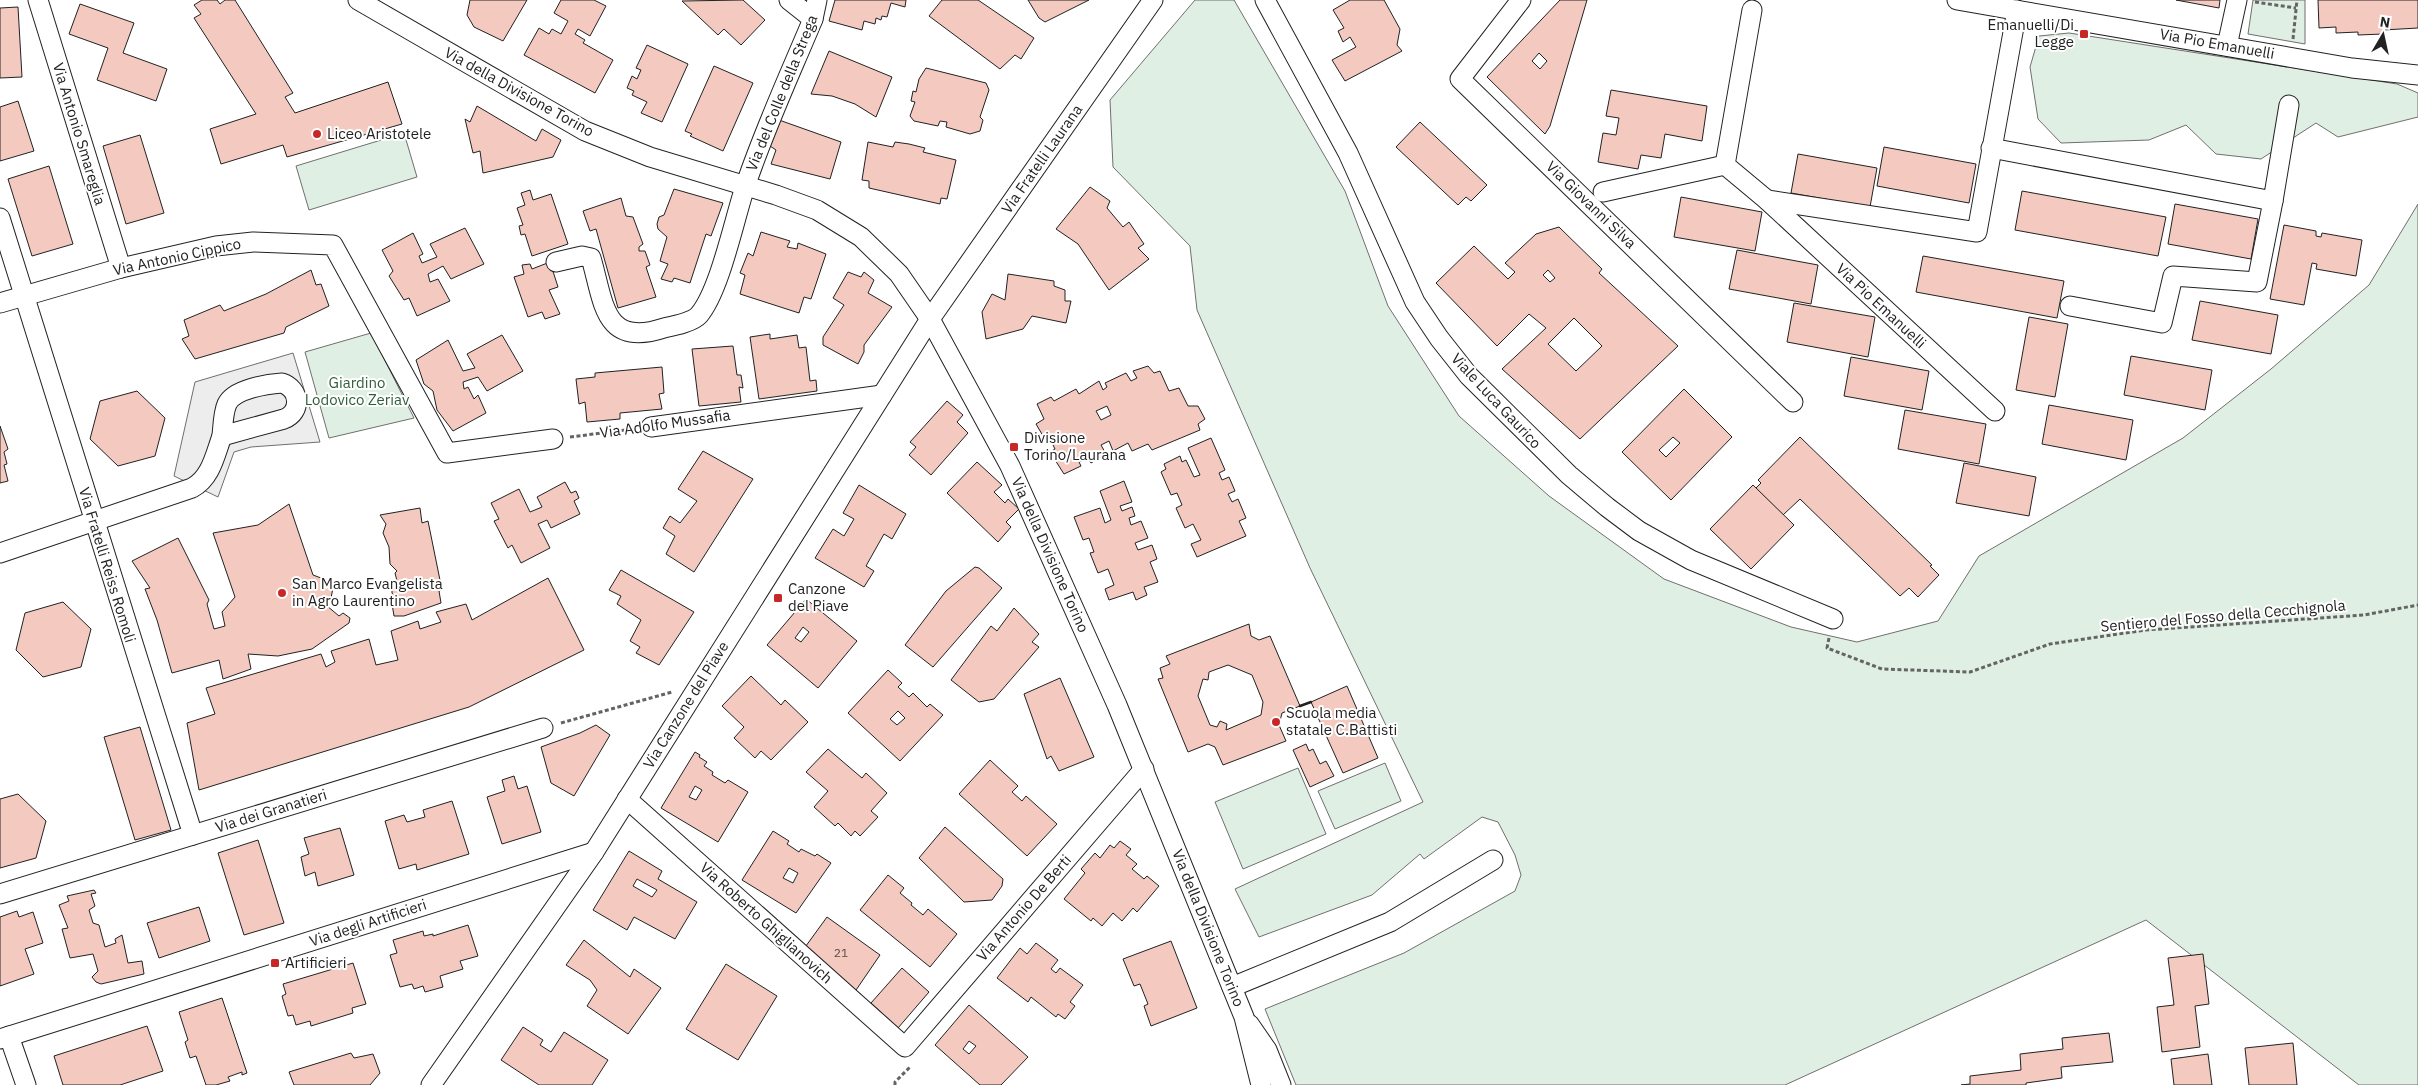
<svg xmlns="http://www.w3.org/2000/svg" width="2418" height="1085" font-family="'IBM Plex Sans',sans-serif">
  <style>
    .green { fill: #e0efe3; stroke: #6f6f6f }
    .parking { fill: #ededed; stroke: #6f6f6f }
    .building { fill: #f3c9c0; stroke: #222; fill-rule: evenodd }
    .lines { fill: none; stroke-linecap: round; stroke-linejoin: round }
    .minor-casing { stroke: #222; stroke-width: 21 }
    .path { stroke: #646464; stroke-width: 3; stroke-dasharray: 4 2.5; stroke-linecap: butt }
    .minor { stroke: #fff; stroke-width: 19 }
    .wall { stroke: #222; stroke-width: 2.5 }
    .poi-dot { fill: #c62828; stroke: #fff; stroke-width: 2 }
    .labels { text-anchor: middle; stroke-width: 4; stroke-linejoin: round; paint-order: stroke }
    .number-label { font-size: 12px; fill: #564c4a }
    .poi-label { font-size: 15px; fill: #222; stroke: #fff; text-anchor: start }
    .street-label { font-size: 15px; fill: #222; stroke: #fff }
    .park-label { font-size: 15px; fill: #2f5e38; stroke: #fff }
  </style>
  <rect width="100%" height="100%" fill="#fff"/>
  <!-- green -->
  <g class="green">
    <path d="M1195,0H1234L1345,191L1388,306L1459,416L1549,496L1664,579L1791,627L1857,642L1938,621L1979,556L2183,438L2271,369L2369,285L2418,204V1085H2359L2146,920L1785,1085H1296L1265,1009L1404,953L1515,891L1521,875L1515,855L1498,822L1482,817L1424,859L1420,854L1372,895L1259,937L1235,889L1423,802L1310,568L1197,310L1190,246L1113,167L1110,100Z"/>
    <path d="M2253,0H2305V44L2248,34Z"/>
    <path d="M2069,33L2397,84L2418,93V117L2338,137L2316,123L2261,159L2216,154L2186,125L2149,140L2061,143L2038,119L2030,67L2039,36Z"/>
    <path d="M404,133L417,177L309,210L296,166Z"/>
    <path d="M371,333L414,418L329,438L305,352Z"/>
    <path d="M1385,763L1401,801L1335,829L1318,791Z"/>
    <path d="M1298,768L1326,834L1243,869L1215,802Z"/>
  </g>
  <!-- parking -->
  <path class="parking" d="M293,353L320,442L251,447L234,452L218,497L174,476L195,382Z"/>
  <!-- building -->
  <g class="building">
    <path d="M202,0H217L220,4L225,0H235L293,93L285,97L295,113L388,82L402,124L287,157L283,145L221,164L210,129L256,114L194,18L201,14L194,5Z"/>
    <path d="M470,0H527L503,41L474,27L467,15Z"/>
    <path d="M561,0H594L606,6L590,36L578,29L575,34L585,40L583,43L613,60L595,93L524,55L539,28L549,34L552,29L561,34L568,21L554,13Z"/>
    <path d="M743,0L765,20L741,45L724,29L718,35L682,1Z"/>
    <path d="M835,0H906L905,7L891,3L887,17L882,16L881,20L876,18L875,24L864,21L862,30L829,21Z"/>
    <path d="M942,0H978L1034,38L1021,59L1015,55L1000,69L929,16Z"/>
    <path d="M1028,0H1089L1045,22L1039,18Z"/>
    <path d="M1350,0H1384L1400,29L1397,45L1402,51L1345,81L1332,60L1356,47L1350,37L1343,42L1338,31L1344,28L1333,10Z"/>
    <path d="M1560,0H1587L1550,126L1545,134L1487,77ZM1539,53L1547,61L1540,69L1532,61Z"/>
    <path d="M2176,0H2220L2219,8Z"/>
    <path d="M2318,0H2418V28L2383,30V34L2358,35V32L2336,33V27L2319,28Z"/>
    <path d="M80,4L134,23L123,53L167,69L156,101L97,80L108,48L69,34Z"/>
    <path d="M18,7L22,77L0,78V8Z"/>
    <path d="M647,45L688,64L662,122L641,113L647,102L632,95L634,91L627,88L632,76L637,79L641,70L636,68Z"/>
    <path d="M829,51L892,77L876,117L855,104L832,96L811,94Z"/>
    <path d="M714,66L753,83L723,151L690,136L692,134L685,131Z"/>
    <path d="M926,68L986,83L989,90L980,117L983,120L980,131L970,134L946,127L947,122L940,121L938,126L914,121L910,116L915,102L911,101L913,91L916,92L919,79Z"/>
    <path d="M1611,90L1707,106L1702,141L1665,134L1661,158L1641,155L1638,169L1598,162L1603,133L1616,135L1619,118L1606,116Z"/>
    <path d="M18,101L34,151L0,161V107Z"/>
    <path d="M477,106L536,141L542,129L561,140L553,157L483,173L480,151L473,153L465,119L470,122Z"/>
    <path d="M779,120L841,142L830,179L771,164L776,150L770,146Z"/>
    <path d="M1420,122L1487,185L1471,201L1466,197L1458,205L1396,147Z"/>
    <path d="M140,135L164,213L126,224L103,146Z"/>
    <path d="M868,142L893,147L895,142L909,144L925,148L923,152L956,160L947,199L941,198L940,204L869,188V181L862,180Z"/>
    <path d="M1884,147L1976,164L1969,203L1877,186Z"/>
    <path d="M1798,154L1877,168L1870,207L1791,193Z"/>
    <path d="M49,166L73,244L32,256L8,179Z"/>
    <path d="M1090,187L1110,201L1107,208L1123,227L1129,222L1144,244L1138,248L1149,259L1109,290L1078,244L1056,229Z"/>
    <path d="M674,189L723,203L711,236L706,234L690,283L674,278L672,282L661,279L668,264L660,261L667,237L658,229L657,224L659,217L664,215Z"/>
    <path d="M530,190L533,200L551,194L568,244L532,256L525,234L521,235L519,226L523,225L517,208L525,205L521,193Z"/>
    <path d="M2022,191L2166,217L2158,256L2015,230Z"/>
    <path d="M1681,197L1762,212L1755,251L1674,237Z"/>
    <path d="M621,198L626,216L633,217L643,244L639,247V251H645L650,265L646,267L656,297L618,308L596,229L590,231L583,211Z"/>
    <path d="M2175,204L2258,219L2251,259L2168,244Z"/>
    <path d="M2284,225L2316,231V236L2321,237L2322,233L2362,240L2356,276L2316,269L2317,264L2312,263L2304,305L2270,299Z"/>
    <path d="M1559,227L1602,269L1599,273L1678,346L1580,439L1502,369L1546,328L1529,314L1497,346L1436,283L1474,246L1508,279L1515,272L1505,263L1536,234ZM1548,270L1555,278L1550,282L1543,275ZM1574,318L1602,346L1576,371L1548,344Z"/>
    <path d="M465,228L484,264L451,279L443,266L428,274L430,282L438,279L450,301L417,316L409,298L404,300L389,276L393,271L382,250L413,233L423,254L419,256L422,263L437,257L430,244Z"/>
    <path d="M761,232L790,241L787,247L797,249L798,243L826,254L811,299L804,297L799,313L740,294L745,275L740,273L748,253L753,256Z"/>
    <path d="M1737,250L1818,265L1811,304L1729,289Z"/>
    <path d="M1923,256L2064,281L2057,318L1916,292Z"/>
    <path d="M550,262L558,287L549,290L560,314L545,319L542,312L528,317L514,277L524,274L522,265L530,264L532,269Z"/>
    <path d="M311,270L316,285L321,284L329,306L286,327L284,333L195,359L182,339L189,336L184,320L220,305L224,311L266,294Z"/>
    <path d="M848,272L861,277L864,272L874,280L868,293L892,307L864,345V352L858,364L823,345V337L844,305L833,298Z"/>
    <path d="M1008,274L1054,281V286L1065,290V301H1071L1066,323L1032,316L1023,329L986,339L982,312L992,294L1005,300Z"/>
    <path d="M2200,301L2278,315L2271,354L2192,340Z"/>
    <path d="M1794,303L1875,317L1868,357L1787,342Z"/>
    <path d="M2029,317L2068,324L2055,397L2016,390Z"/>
    <path d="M770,334V339L797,335L799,348L806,347L810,381L816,380L817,391L759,399L750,337Z"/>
    <path d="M502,335L523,371L487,391L478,377L463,382L464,389L468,387L474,399L478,395L486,413L453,431L437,410L433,391L424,384L416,360L448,340L463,371L475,368L467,354Z"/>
    <path d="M733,346L737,375H741L743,388L739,387L741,402L699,406L692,349Z"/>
    <path d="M2131,356L2212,370L2205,410L2124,395Z"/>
    <path d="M1851,357L1929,371L1922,410L1844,396Z"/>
    <path d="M1148,366L1154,373L1160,371L1169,391L1179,388L1188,406H1198L1205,419L1198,424L1200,430L1152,450L1148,444L1132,451L1128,443L1113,451L1109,441L1101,445L1106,454L1091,463L1088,458L1079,462L1081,466L1064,474L1050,452L1055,449L1050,439L1046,441L1036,424L1044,419L1037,404L1051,397L1054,401L1076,389L1079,394L1099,381L1103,390L1107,387L1105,383L1126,373L1131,381L1137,378L1133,371ZM1107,406L1111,415L1101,420L1096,411Z"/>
    <path d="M662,367L664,393L659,394L662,409L620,413V419L587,422L585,402L579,404L576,379L595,377V373Z"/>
    <path d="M1684,389L1732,437L1671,500L1622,452ZM1673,437L1680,443L1666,457L1659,450Z"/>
    <path d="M137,391L165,418L155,456L118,466L90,439L100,401Z"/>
    <path d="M947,401L963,415L957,422L968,433L931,475L909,455L916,447L910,442Z"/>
    <path d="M2049,405L2133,420L2126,460L2042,444Z"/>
    <path d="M1905,410L1986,424L1979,464L1898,449Z"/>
    <path d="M0,426L8,449L4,452L7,464L4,465L8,481L0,483Z"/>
    <path d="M1800,437L1932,565L1930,566L1939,575L1918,597L1909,588L1900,596L1800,499L1783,515L1756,488L1761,483L1758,480Z"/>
    <path d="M1211,438L1225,470L1219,473L1222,480L1229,477L1235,491L1228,494L1232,502L1238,499L1246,518L1239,521L1246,536L1197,557L1191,544L1201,540L1193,524L1185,528L1176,508L1182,505L1177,493L1171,495L1161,472L1166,469L1164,464L1180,456L1182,462L1186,460L1194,477L1200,475L1188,448Z"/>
    <path d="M703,451L753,479L694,572L666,554L675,536L663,528L670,516L680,523L697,501L678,489Z"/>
    <path d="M977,462L1002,485L994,492L1005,503L1008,499L1019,509L1006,522L1011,527L998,542L947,493Z"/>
    <path d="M1964,463L2036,477L2029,516L1956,503Z"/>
    <path d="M1124,481L1132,502L1120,506L1122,511L1132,507L1135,516L1129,518L1131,525L1141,521L1148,538L1135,543L1138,550L1152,545L1157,559L1150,562L1158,582L1144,587L1147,595L1136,600L1133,592L1109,600L1105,589L1114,585L1108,569L1098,573L1090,553L1094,552L1089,538L1083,540L1074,517L1100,508L1105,523L1111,520L1100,491Z"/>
    <path d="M565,482L571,493L576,491L579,498L574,501L580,514L551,528L547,520L538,524L550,548L521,563L512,545L508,548L494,521L499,519L491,503L519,489L530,512L542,507L537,497Z"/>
    <path d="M859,485L906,514L892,539L884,534L866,566L874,571L864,587L815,558L833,529L844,536L854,519L843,513Z"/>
    <path d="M1753,485L1794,525L1751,569L1710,529Z"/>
    <path d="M289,504L313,575L329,581L333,588L331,598L326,605L339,616L343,613L350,618L349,623L312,649L278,656L248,654L251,669L223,679L219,660L172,673L157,620L145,589L150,588L132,561L178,538L209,600L207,604L214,629L225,626L222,612L235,597L213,533L258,525Z"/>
    <path d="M420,508L422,523L428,521L442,590L439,591L441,603L404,616H394L392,604L399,601L401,597L395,598L392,593V587L396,585L397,581L395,573L397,571L390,564L389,547L383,533L386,524L380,515Z"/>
    <path d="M975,567L979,568L1002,588L933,667L905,645L946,591Z"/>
    <path d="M621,570L694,612L659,665L636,653L640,647L630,641L641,620L617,604L621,596L609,590Z"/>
    <path d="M548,578L584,650L469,707L199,790L187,723L215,714L206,688L321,654L326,667L335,662L331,651L369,639L376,665L398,660L391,631L418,621L420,629L441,622L436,612L466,604L472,620Z"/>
    <path d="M806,599L857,641L818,688L767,645ZM803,627L809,632L801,642L795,638Z"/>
    <path d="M63,602L91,629L81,667L43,677L16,650L25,613Z"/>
    <path d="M1014,608L1039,634L1032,642L1039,647L994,699L979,702L951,680L991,626L997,631Z"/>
    <path d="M1249,624L1251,636L1259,640L1270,636L1300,706L1282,713L1279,725L1286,741L1223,765L1215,747L1208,744L1188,752L1158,679L1163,678L1160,668L1170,664L1166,656ZM1228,665L1252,675L1263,702L1261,715L1226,730L1227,724L1220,721L1217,727L1210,725L1198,696L1203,679L1208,680L1209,672Z"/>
    <path d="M888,670L902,683L898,687L909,697L913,693L927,707L930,704L943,715L900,761L848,713ZM898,711L905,718L897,725L890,719Z"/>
    <path d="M751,676L781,705L785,700L808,722L771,760L761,751L755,758L734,738L744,727L722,706Z"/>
    <path d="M1060,678L1094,757L1059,771L1051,756L1047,759L1024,694Z"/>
    <path d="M1347,686L1378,758L1343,773L1311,702Z"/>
    <path d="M596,725L610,735L574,796L551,783L541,747L580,733Z"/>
    <path d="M140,727L171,830L135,840L104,737Z"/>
    <path d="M1306,744L1309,751L1313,749L1320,764L1326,761L1334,776L1310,787L1293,750Z"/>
    <path d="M828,749L862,778L866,773L887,793L871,811L878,817L860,836L855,831L851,836L838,823L835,826L814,807L828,791L806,772Z"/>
    <path d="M695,752L700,755L699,757L707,762L704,766L713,772L712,775L725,783L728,780L748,792L718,842L661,808ZM695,786L702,790L696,800L689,797Z"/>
    <path d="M990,760L1018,786L1012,792L1022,801L1026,796L1057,824L1027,856L959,794Z"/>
    <path d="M514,776L518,789L527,786L541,832L502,844L487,797L505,791L502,780Z"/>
    <path d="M18,794L46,821L36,858L0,868V799Z"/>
    <path d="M452,801L469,854L417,870L416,864L399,869L385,821L404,815L407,822L425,817L423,810Z"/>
    <path d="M945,827L1003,879L1002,886L992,900L964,902L919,858Z"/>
    <path d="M340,828L354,875L318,886L315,872L305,876L301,857L309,854L304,838Z"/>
    <path d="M773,831L789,841L787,844L799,852L801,849L815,856L817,854L831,863L796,913L742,880ZM789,868L798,873L793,883L783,878Z"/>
    <path d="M258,840L284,923L244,935L218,853Z"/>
    <path d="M1120,841L1131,849L1126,855L1137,864L1132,869L1144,879L1147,876L1159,886L1137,912L1133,908L1122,921L1113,913L1102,926L1093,918L1091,921L1064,899L1085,873L1081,869L1095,853L1100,858L1110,845L1114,848Z"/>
    <path d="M629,851L662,871L658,879L697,902L675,939L634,917L627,930L593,910ZM637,879L657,890L652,897L633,886Z"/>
    <path d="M888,875L904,888L900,893L912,903L911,905L923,915L928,909L957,934L930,967L860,910Z"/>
    <path d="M94,890L96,893L91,894L95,906L89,910L93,923L99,925L105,947L116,943L115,939L122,935L128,963L142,961L144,974L101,984L96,982L92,977L98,971L93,954L70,958L62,929L68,928L59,905L69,901L67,896Z"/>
    <path d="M199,907L210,941L159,958L147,923Z"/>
    <path d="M17,911L19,917L33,912L43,943L25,949L34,974L0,986V917Z"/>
    <path d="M827,917L880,955L854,993L803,950Z"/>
    <path d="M468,925L478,956L460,961L463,969L440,976L443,987L425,992L423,986L414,989L412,984L400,987L390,955L397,953L393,940L423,931L424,936L433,934V936Z"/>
    <path d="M584,940L630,977L634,969L661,988L628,1034L587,1006L597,990L590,980L566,965Z"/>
    <path d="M1171,941L1197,1008L1151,1026L1144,1006L1148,1004L1140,984L1134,986L1123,959Z"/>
    <path d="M1036,943L1058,960L1051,969L1056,973L1060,968L1083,985L1070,1002L1075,1006L1065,1019L1058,1014L1056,1017L1031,997L1028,1002L997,978L1020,948L1027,954Z"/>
    <path d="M2203,954L2209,1004L2195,1006L2200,1047L2162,1052L2157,1007L2174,1005L2168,958Z"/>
    <path d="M353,963L366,1004L352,1008L353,1013L311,1026L310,1021L296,1025L293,1015L288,1016L282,996L286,994L283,984Z"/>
    <path d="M726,964L777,996L738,1060L686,1029Z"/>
    <path d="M902,968L929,992L898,1028L871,1003Z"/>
    <path d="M222,998L247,1073L242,1075V1072L228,1077L230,1081L216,1085H206L196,1056L190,1058L185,1042L188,1040L179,1012Z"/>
    <path d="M969,1005L1028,1057L1001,1085H980L935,1045ZM969,1041L976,1046L969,1054L963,1049Z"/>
    <path d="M147,1026L163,1071L120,1085H63L54,1056Z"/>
    <path d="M523,1027L543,1040L540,1045L551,1052L564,1032L608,1060L592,1085H539L501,1060Z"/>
    <path d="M2109,1033L2113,1062L2061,1067L2062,1078L2026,1083V1085H1961L1970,1084V1076L2021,1070L2020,1054L2063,1049L2062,1038Z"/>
    <path d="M2293,1043L2297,1085H2249L2245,1048Z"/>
    <path d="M351,1053L354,1058L373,1054L380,1073L370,1085H294L289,1072Z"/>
    <path d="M2208,1054L2212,1085H2174L2171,1059Z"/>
  </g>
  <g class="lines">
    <defs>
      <g id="minor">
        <path d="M38,0L121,268"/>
        <path d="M358,0L585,131L650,157L776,195L817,210L861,237L899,274L930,319L1010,466L1117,705L1244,1017L1261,1085"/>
        <path d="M789,0L813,19"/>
        <path d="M1265,0L1348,153L1415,302L1439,338L1469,376L1569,475L1607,507L1639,531L1691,560L1833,619"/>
        <path d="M1521,0L1460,79L1793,402"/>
        <path d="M1957,0L2352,68L2418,75"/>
        <path d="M1752,10L1725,165L1767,200L1995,411"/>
        <path d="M2227,46L2237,0"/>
        <path d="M1991,148L2273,201L2289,105"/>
        <path d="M1603,192L1725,165"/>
        <path d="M1767,200L1977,232L2017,10"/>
        <path d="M0,218L193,835"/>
        <path d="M556,262L582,256L591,258C604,302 603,348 664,328C673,326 693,322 699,315C720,290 734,220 745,187C764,130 790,74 813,19L817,0"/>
        <path d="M0,303L121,268L216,246L253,242L333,245L447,453L553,439"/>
        <path d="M2070,306L2162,323L2173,276L2257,282L2273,201"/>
        <path d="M282,383C300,389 302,412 284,419L222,436C223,426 223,413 227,404C234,389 267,384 282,383Z"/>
        <path d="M651,427L882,395"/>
        <path d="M0,553L192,488C211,478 215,455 222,436"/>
        <path d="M627,799L905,1047L1144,769"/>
        <path d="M0,894L543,728"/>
        <path d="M1232,987L1390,922L1493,860"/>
        <path d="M1249,1024L1267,1050L1281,1085"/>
        <path d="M9,1036L26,1085"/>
        <path d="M0,1039L594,852"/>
        <path d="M431,1085L594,852L930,319L1153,0"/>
      </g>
    </defs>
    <!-- minor casing -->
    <use href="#minor" class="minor-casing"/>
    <!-- path -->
    <g class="path">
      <path d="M2255,2L2296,8"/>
      <path d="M2293,39L2297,0"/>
      <path d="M570,437L634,429"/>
      <path d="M1829,638L1827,648L1882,669L1970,672L2050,644L2146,630L2364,615L2418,605"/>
      <path d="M561,723L672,692"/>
      <path d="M895,1085V1082L910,1067"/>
    </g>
    <!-- minor -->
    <use href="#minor" class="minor"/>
    <!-- wall -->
    <path class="wall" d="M1300,706L1311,702"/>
  </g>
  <!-- markers -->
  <g class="poi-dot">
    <rect x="2079" y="29" width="10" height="10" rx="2.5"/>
    <circle cx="317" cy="134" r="5"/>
    <rect x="1009" y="442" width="10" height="10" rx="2.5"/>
    <circle cx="282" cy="593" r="5"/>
    <rect x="773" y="593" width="10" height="10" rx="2.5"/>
    <circle cx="1276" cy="722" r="5"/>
    <rect x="270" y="958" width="10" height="10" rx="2.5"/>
  </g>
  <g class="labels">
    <!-- number labels -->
    <g class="number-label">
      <text x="841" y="957">21</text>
    </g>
    <!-- poi labels -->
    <g class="poi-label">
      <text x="2074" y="30" text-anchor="end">Emanuelli/Di<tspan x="2074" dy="17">Legge</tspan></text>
      <text x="327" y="139">Liceo Aristotele</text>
      <text x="1024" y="443">Divisione<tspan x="1024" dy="17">Torino/Laurana</tspan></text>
      <text x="292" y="589">San Marco Evangelista<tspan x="292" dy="17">in Agro Laurentino</tspan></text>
      <text x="788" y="594">Canzone<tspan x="788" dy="17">del Piave</tspan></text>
      <text x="1286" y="718">Scuola media<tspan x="1286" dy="17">statale C.Battisti</tspan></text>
      <text x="285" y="968">Artificieri</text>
    </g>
    <!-- street labels -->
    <g class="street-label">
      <text transform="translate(2217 44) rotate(10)" y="5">Via Pio Emanuelli</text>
      <text transform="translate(519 92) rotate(29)" y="5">Via della Divisione Torino</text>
      <text transform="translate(782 93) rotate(-68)" y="5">Via del Colle della Strega</text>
      <text transform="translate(79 134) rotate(73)" y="5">Via Antonio Smareglia</text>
      <text transform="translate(1042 159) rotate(-55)" y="5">Via Fratelli Laurana</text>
      <text transform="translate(1591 205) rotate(44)" y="5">Via Giovanni Silva</text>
      <text transform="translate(177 257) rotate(-12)" y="5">Via Antonio Cippico</text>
      <text transform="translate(1881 306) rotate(43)" y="5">Via Pio Emanuelli</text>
      <text transform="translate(1496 401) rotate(47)" y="5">Viale Luca Gaurico</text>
      <text transform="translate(665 424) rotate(-8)" y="5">Via Adolfo Mussafia</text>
      <text transform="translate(1050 555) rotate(66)" y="5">Via della Divisione Torino</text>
      <text transform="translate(107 565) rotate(73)" y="5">Via Fratelli Reiss Romoli</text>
      <text transform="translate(2223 616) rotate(-5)" y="5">Sentiero del Fosso della Cecchignola</text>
      <text transform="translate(686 705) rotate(-58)" y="5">Via Canzone del Piave</text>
      <text transform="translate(271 811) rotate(-17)" y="5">Via dei Granatieri</text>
      <text transform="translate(1024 908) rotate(-49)" y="5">Via Antonio De Berti</text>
      <text transform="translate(368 923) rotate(-18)" y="5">Via degli Artificieri</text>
      <text transform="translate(766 923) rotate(42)" y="5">Via Roberto Ghiglianovich</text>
      <text transform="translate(1208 928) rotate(68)" y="5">Via della Divisione Torino</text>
    </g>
    <!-- park labels -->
    <g class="park-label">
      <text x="357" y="388">Giardino<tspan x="357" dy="17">Lodovico Zeriav</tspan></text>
    </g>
  </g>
  <!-- north arrow -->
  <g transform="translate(2383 35) rotate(9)" stroke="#ffffff" stroke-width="4" paint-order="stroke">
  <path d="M0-4L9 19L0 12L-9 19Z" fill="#222222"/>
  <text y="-8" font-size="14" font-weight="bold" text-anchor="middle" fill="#222222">N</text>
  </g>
</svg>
